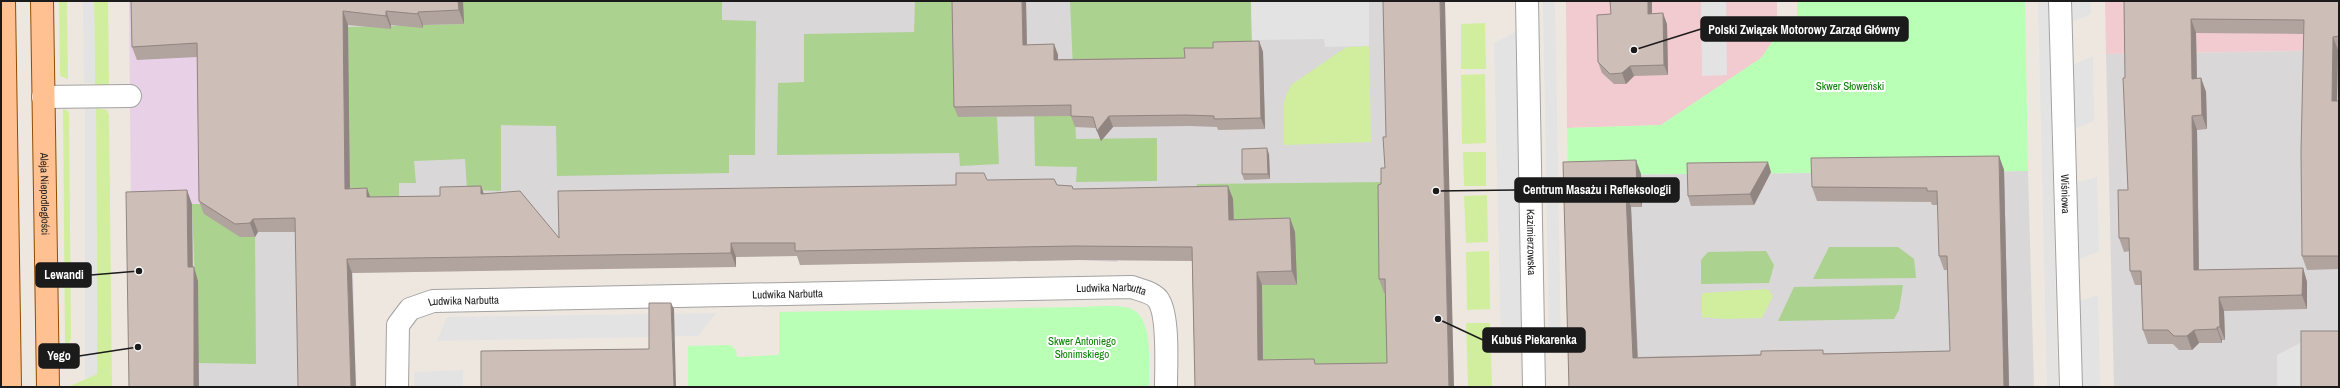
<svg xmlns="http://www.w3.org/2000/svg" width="2340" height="388" font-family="'Archivo Narrow',sans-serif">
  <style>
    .residential { fill: #d9d7d8 }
    .commercial { fill: #f1cbcf }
    .industrial { fill: #e8d0e6 }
    .grass { fill: #d1ee9e }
    .forest { fill: #acd28f }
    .park { fill: #b9ffb5 }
    .parking { fill: #e3e3e3 }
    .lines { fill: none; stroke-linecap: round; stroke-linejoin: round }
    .minor-casing { stroke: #a2a2a2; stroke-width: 24 }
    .major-casing { stroke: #914d00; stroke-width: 24 }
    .minor { stroke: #fff; stroke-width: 22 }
    .major { stroke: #ffc192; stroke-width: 22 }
    .wall { fill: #b1a39e }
    .shaded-wall { fill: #908581 }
    .building { fill: #cebeb8; stroke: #908581 }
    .labels { text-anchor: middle; stroke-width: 4; stroke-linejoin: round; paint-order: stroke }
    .park-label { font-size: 11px; fill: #088101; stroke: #fff }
    .street-label { font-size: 11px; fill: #1b1b1b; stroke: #fff }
    .leader { fill: none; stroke: #1b1b1b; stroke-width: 1.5 }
    .callout-dot { fill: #1b1b1b; stroke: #fff; stroke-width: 1.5 }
    .callout { fill: #1b1b1b; stroke: #1b1b1b; stroke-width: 1.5 }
    .callout-label { font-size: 12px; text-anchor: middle; font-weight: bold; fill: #fff }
  </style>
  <rect width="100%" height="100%" fill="#eee7df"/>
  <!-- residential -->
  <g class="residential">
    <path d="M347,1H1251V4L1317,1H1444L1454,387H1200L1197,258L1175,259V261L1117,259V262L1079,260L800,265L799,256L736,257L468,271L353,273L356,387H135L192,204H236Z"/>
    <path d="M2308,51L2339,115V387H2114L2106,54Z"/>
    <path d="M2028,171L2034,387H1573L1568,175Z"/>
  </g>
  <!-- commercial -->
  <g class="commercial">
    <path d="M1566,1H1777V17H1783L1780,31L1761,58L1661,125L1567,128Z"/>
    <path d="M2105,1H2339V50L2106,54Z"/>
  </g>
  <!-- industrial -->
  <path class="industrial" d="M129,1H347L236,204L131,205Z"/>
  <!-- grass -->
  <g class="grass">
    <path d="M59,1H67L68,79L60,76Z"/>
    <path d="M94,1H108L109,86H95Z"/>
    <path d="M1485,23L1486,69H1461V24Z"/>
    <path d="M1369,46L1371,142L1284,145V101L1291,85L1342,50L1347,47Z"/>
    <path d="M1485,74L1486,143L1462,144L1461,75Z"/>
    <path d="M96,108L107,110L109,115L112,387H68L97,374Z"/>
    <path d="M63,109L68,111L69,114L71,338L69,343L65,344Z"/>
    <path d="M1463,152H1486V186H1464Z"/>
    <path d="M1487,195L1488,242L1466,243L1464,196Z"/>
    <path d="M1489,251L1490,309L1467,310L1466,252Z"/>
    <path d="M1768,289L1773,296L1762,318L1725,319L1702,317V293Z"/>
    <path d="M1466,323H1490L1492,387H1468Z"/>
  </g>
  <!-- forest -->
  <g class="forest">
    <path d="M463,1H722V20L756,21L755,155H729V173L557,176L556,126L501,125V191L467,190L465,159L414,161L416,183H399V210L350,202L348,27L387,26L390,29L391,26L420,25L423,28V25L463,24Z"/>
    <path d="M915,1H956L958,117H997L999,164L960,166L959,153L777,155L778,83L804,82V34L914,32Z"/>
    <path d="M1070,1H1251L1252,52L1217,59L1073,70Z"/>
    <path d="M1034,114L1075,115L1076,139L1157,138V181L1076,182L1077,167L1035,166Z"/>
    <path d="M1386,182L1389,292L1398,373L1263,374L1262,284L1251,233L1195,200L1197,184Z"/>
    <path d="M192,204H236L237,235L255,237L256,364L198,363Z"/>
    <path d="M1829,247H1898L1914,259L1916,278L1813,279Z"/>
    <path d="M1766,251L1774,265L1769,283L1701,284V260L1708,252Z"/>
    <path d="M1903,285L1899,310L1894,319L1778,321L1794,287Z"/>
  </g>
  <!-- park -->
  <g class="park">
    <path d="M1797,1H2025L2028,171L1568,175L1567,128L1661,125L1761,58L1780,31L1783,17L1797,16Z"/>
    <path d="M1076,307C1091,307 1116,304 1129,308C1155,316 1148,365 1149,387H688V346L730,345L736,350L737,357L779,355V312Z"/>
  </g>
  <!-- parking -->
  <g class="parking">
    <path d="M83,1H94L95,83H84Z"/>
    <path d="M1251,1H1369V46L1325,47L1324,39L1252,40Z"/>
    <path d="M1543,1H1555L1561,346H1549Z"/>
    <path d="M1701,1H1726L1727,75L1702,76Z"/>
    <path d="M2038,1H2048L2058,387H2047Z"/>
    <path d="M2066,1H2091V14L2067,24Z"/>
    <path d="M1519,30L1526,345H1501L1494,43Z"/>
    <path d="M2093,56L2094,121L2069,131L2068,67Z"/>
    <path d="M85,107L96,108L97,374L85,379Z"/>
    <path d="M2097,177L2099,251L2073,262L2072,184Z"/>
    <path d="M2098,295L2100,387H2077L2074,303Z"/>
    <path d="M716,313L698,336L437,341L447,317Z"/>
    <path d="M2302,342L2301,387H2277V355Z"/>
    <path d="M463,370V387H414V372Z"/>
  </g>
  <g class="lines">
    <defs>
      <g id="minor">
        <path id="s1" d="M1527,1L1534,387"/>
        <path id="s2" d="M2060,1L2071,387"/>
        <path d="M43,97L130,96"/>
        <path id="s3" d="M397,387L398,325L410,309L433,301L1132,287C1140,290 1155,293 1159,301C1169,318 1166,366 1166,387"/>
      </g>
      <g id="major">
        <path d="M4,1L10,387"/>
        <path id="s4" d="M42,1L48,387"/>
      </g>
    </defs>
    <!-- minor casing -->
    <use href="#minor" class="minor-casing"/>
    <!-- major casing -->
    <use href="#major" class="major-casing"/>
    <!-- minor -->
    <use href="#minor" class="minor"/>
    <!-- major -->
    <use href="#major" class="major"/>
  </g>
  <!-- wall -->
  <g class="wall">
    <path d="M131,1H463L464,24L423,25V28L391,25V29L348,25L350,189L370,197L440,196L481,186L483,193L559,238L956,185L987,180L1057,185L1073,189L1228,186L1233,199L1234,219L1290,218L1295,232L1297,285H1262L1263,360L1316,364L1387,363L1385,293H1384L1379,279L1378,185L1454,387H1195L1192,261L1079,260L800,265L797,256L736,257V267L352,273L295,232H258L255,237H240L204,214L199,201L197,57L137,60L132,47Z"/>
    <path d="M952,1H1026L1027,45L1054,44L1058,55V59L1185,58L1213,48L1259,41L1263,52L1265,129L1218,130L1217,127L1190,126L1113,127L1101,141L1096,128L1075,127L1071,116L958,117L954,107Z"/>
    <path d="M1610,1H1652V14L1667,24L1668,75L1634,76L1626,84H1614L1602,73L1598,62L1611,14Z"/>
    <path d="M2124,1H2339V50H2338L2337,101H2339V269L2307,270L2302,256L2304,34L2196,33L2197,78H2201L2206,92L2207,129L2197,130L2199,270L2303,268L2307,282V309L2224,311L2225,340H2222V343H2199L2192,350H2179L2173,344H2148L2143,330L2141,285H2135L2130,271V251L2124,252L2119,238L2128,190Z"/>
    <path d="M1269,154L1270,179L1244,180L1242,174Z"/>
    <path d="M1999,156L2004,170L2009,387H1569L1563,162L1641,174L1642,207H1631L1638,357L1950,351L1947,270H1944L1939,256L1938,205H1932L1931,202L1817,201L1812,187Z"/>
    <path d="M1771,172L1754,205L1691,206L1688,196Z"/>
  </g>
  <!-- shaded-wall -->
  <g class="shaded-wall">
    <path d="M458,1H463L464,24L459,10Z"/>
    <path d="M1022,1H1026V2L1027,56L1023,45Z"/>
    <path d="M1440,1H1445L1454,387H1449Z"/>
    <path d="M1648,1H1652V24L1648,14Z"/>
    <path d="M343,11L348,25L350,202L345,189Z"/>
    <path d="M386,11L391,25V29L386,16Z"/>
    <path d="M418,12L423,25V28L418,14Z"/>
    <path d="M1663,13L1667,24L1668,75L1664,65Z"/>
    <path d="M2191,19L2196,33L2197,92L2192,79Z"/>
    <path d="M2333,37L2338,50L2337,115L2332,101Z"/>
    <path d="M1259,41L1263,52L1265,129L1261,118Z"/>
    <path d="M1054,44L1058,55V70L1054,60Z"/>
    <path d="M1630,66L1634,76L1626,84L1622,73Z"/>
    <path d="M2201,78L2206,92L2207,129L2202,115Z"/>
    <path d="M1109,116L1113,127L1101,141L1097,131Z"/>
    <path d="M2192,116L2197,130L2199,284L2194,270Z"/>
    <path d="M1267,148L1269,154L1270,179L1268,174Z"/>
    <path d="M1999,156L2004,170L2009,387H2004Z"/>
    <path d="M1636,160L1641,174L1642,207L1637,193Z"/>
    <path d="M1768,162L1771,172L1754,205L1750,194Z"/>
    <path d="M481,186L486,200L481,194Z"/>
    <path d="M1228,186L1233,199L1234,233L1229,220Z"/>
    <path d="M367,188L372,202L367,197Z"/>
    <path d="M187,190L192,204L193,281L188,267Z"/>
    <path d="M1626,193L1631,207L1638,371L1633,358Z"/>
    <path d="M1290,218L1295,232L1297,285L1292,271Z"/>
    <path d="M253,219L258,232L255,237L250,223Z"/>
    <path d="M731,243L736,257V267L731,253Z"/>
    <path d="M347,259L352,273L356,387H351Z"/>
    <path d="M194,267L198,281L199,387H194Z"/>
    <path d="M2303,268L2307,282V309L2302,295Z"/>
    <path d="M1257,272L1262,285L1263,374L1258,360Z"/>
    <path d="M2219,297L2224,311L2225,340L2220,327Z"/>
    <path d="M671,303L674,309L676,387H674Z"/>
    <path d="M2217,327L2222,340V343L2217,329Z"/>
    <path d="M2194,330L2199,343L2192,350L2187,336Z"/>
  </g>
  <!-- building -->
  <g class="building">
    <path d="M131,1H458L459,10L418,12V14L386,11V16L343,11L345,189L367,188V197L440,196V187L481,186V194L520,191L559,238L558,191L956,185V173H984L987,180L1054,179L1057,185L1072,186L1073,189L1228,186L1229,220L1290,218L1292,271L1257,272L1258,360L1314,359L1315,364L1387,363L1385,279H1379L1378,185L1381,184V168H1385L1383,137H1386L1383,1H1440L1449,387H1195L1192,247L1074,246L795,251V243H731V253L347,259L351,387H298L295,218L253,219L250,223L235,224L199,201L197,43L132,47Z"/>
    <path d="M952,1H1022L1023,45L1054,44V60L1185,58L1184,48H1213V42L1259,41L1261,118L1214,119V116L1186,115L1109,116L1097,131L1093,117L1071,116V105L954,107Z"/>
    <path d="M1610,1H1648V14L1663,13L1664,65L1630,66L1622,73L1610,74L1598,62L1597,15L1611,14Z"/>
    <path d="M2124,1H2339V36L2333,37L2332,101H2339V256H2302L2301,152L2304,20L2191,19L2192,79L2201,78L2202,115L2192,116L2194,270L2303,268L2302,295L2219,297L2220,327H2217V329L2194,330L2187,336H2174L2168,330H2143L2141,271H2130L2129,238H2119L2118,190H2128L2123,78H2125Z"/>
    <path d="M1267,148L1268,174H1242V149Z"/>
    <path d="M1999,156L2004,387H1569L1563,162L1636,160L1637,193H1626L1633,358L1761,355V351L1823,350V354L1950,351L1947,256H1939L1937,191H1927V188L1812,187L1811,158Z"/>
    <path d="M1768,162L1750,194L1688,196L1687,163Z"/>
    <path d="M187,190L188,267H194V387H129L126,192Z"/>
    <path d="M649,303H671L674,387H481V351L649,349Z"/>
    <rect x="2301" y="331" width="38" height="56"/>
  </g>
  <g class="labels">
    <!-- park labels -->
    <g class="park-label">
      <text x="1850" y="90">Skwer Słoweński</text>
      <text x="1082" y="345">Skwer Antoniego<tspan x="1082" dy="13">Słonimskiego</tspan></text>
    </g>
    <!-- street labels -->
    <g class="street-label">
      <text dy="4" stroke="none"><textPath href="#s4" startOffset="193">Aleja Niepodległości</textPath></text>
      <text dy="4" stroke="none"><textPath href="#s2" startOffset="193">Wiśniowa</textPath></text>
      <text dy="4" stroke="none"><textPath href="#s1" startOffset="241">Kazimierzowska</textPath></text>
      <text dy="4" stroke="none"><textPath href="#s3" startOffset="785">Ludwika Narbutta</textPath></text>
      <text dy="4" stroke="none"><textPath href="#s3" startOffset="461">Ludwika Narbutta</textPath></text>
      <text dy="4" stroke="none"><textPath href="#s3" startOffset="137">Ludwika Narbutta</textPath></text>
    </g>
  </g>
  <!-- callouts -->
  <path class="leader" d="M1634 50L1701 29M1436 191L1515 190M139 271L91 275M1438 319L1483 340M138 347L79 356"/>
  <g class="callout-dot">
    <circle cx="1634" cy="50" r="4"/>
    <circle cx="1436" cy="191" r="4"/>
    <circle cx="139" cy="271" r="4"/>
    <circle cx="1438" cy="319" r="4"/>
    <circle cx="138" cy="347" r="4"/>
  </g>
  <g class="callout">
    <rect x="1701" y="17" width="207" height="24" rx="4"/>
    <rect x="1515" y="178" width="164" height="24" rx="4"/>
    <rect x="36" y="263" width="55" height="24" rx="4"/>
    <rect x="1483" y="328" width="102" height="24" rx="4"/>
    <rect x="39" y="344" width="40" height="24" rx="4"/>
  </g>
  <g class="callout-label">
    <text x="1804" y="34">Polski Związek Motorowy Zarząd Główny</text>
    <text x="1597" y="194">Centrum Masażu i Refleksologii</text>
    <text x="64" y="279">Lewandi</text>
    <text x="1534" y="344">Kubuś Piekarenka</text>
    <text x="59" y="360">Yego</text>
  </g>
  <!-- border -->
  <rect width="2340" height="388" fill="none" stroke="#1b1b1b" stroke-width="4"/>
</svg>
